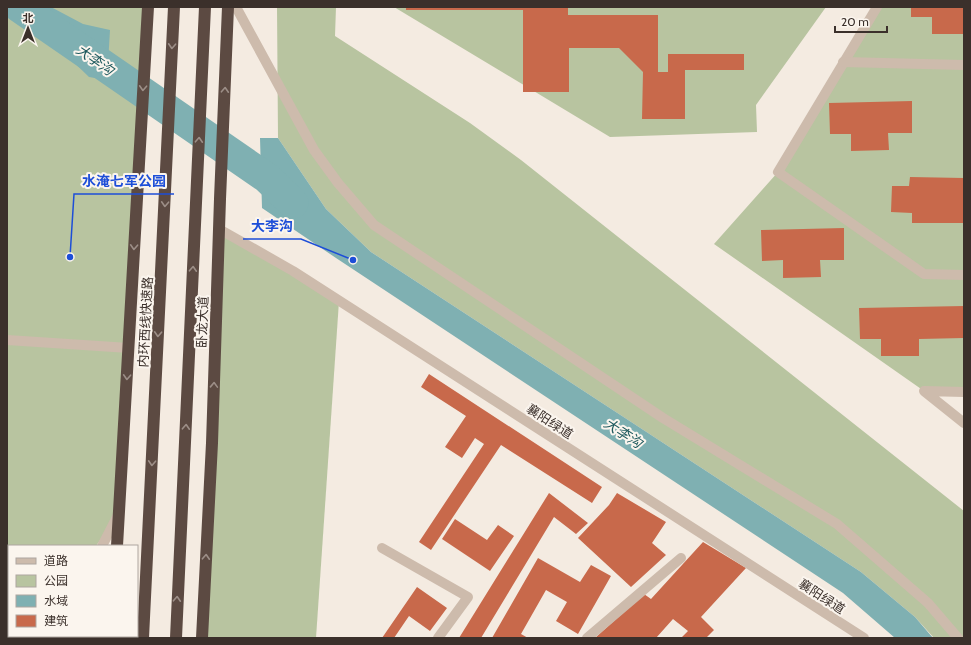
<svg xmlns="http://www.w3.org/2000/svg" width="971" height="645" font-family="Cabin,'Noto Sans SC',sans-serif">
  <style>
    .green { fill: #b8c4a0 }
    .water { fill: #7fb0b2 }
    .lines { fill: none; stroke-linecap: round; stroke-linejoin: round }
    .river { stroke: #7fb0b2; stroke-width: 31 }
    .building { fill: #c8694b }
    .minor { stroke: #cdbbac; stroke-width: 10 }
    .highway { stroke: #5c4a42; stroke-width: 12 }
    .oneway { stroke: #9c8e87 }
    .labels { text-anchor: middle; stroke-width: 4; stroke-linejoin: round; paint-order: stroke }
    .street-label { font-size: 13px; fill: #3b302b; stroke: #fbf5ee }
    .water-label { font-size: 14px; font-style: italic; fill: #1f5a5e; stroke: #fbf5ee }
    .leader { fill: none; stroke: #1d4ed8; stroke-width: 1.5 }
    .callout-dot { fill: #1d4ed8; stroke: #fbf5ee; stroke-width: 1.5 }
    .callout-label { font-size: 14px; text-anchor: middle; font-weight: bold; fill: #1d4ed8; stroke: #fbf5ee; stroke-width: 4; stroke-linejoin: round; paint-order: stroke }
  </style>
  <rect width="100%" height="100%" fill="#f4ebe1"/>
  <!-- green -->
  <g class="green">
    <path d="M7,7H148L119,513L96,546H9V636H24L22,638H7Z"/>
    <path d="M277,7H336L335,36L470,123L521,160L964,511V638H934L915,617L861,572L371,252L326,209L278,138Z"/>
    <path d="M394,7H826L756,105L757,132L610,137Z"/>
    <path d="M877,7H964V392L924,391L714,244L778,172Z"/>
    <path d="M219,229L339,301L316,638H207Z"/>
  </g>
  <!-- water -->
  <g class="water">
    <path d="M7,7H51L83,24L110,30L107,80L89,77L53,42L7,14Z"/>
    <path d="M260,138H278L326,209L371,252L861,572L915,617L933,638H895L843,593L336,258L262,208Z"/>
  </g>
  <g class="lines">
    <!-- river -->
    <path class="river" d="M19,7L267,178L293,203"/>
  </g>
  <!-- building -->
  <g class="building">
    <path d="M406,7H568V15H658V72H668V54H744V70H685V119H642L643,72L619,48H569V92H523V10H406Z"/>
    <path d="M911,7H964V34H932V17H911Z"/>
    <path d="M912,101V133H888L889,150L851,151V134H830L829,103Z"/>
    <path d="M910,177L964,178V223H912V213L891,212L892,186H909Z"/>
    <path d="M844,228V260H820L821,277L783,278V260L762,261L761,230Z"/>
    <path d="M964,306V338L919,339V356H881V339H860L859,308Z"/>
    <path d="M429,374L602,487L592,503L501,445L431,550L419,542L484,444L475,438L462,458L445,447L466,416L421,387Z"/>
    <path d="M549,493L588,523L576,534L554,517L481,638H459Z"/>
    <path d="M617,493L666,522L652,543L666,555L631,587L578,538L609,505Z"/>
    <path d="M455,519L487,540L498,525L514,536L490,571L442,539Z"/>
    <path d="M703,542L746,568L701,617L714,630L706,638H681L688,631L673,619L656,638H595L644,594L651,599Z"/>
    <path d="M538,558L580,582L591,565L611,576L578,634L556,621L567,602L546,590L521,634L528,638H492Z"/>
    <path d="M417,587L447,608L430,631L409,616L394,638H382Z"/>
  </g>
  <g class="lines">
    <!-- minor -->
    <g class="minor">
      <path d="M236,7L314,150L338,183L374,225L663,418L837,524L928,603L958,638"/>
      <path d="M877,7L778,172L924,274L964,275"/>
      <path d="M843,62L964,65"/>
      <path d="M219,229L293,271L864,638"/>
      <path d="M7,340L129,348"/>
      <path d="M964,392L924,391L964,423"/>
      <path d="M102,546L118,515"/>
      <path d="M382,548L468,597L438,638"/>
      <path d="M41,638L43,636"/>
      <path d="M587,638L681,558"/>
    </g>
    <!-- highway -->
    <g class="highway">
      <path d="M117,546L148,7"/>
      <path d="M112,638V636"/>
      <path d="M143,638L174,7"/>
      <path d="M176,638L205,7"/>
      <path d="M202,638L212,443L220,199L228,7"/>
    </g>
  </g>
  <!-- one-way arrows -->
  <defs><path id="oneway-chevron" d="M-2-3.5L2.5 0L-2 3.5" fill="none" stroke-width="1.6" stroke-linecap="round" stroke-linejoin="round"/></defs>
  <g class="oneway">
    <use href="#oneway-chevron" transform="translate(172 46) rotate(93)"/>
    <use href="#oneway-chevron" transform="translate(143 88) rotate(93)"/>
    <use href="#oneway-chevron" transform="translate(225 90) rotate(-87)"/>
    <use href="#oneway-chevron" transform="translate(199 140) rotate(-87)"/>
    <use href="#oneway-chevron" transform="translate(165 204) rotate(93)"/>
    <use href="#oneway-chevron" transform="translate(134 247) rotate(93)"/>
    <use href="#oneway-chevron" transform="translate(193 269) rotate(-87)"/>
    <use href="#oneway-chevron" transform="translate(158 334) rotate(93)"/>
    <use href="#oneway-chevron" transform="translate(127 377) rotate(93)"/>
    <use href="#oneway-chevron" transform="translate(214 385) rotate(-88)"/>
    <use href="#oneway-chevron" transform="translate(186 427) rotate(-87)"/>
    <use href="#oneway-chevron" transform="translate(152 463) rotate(93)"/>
    <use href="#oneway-chevron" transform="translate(206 557) rotate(-87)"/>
    <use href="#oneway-chevron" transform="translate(177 599) rotate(-87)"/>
  </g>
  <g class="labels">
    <!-- street labels -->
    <g class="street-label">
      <text transform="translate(145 322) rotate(-87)" y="5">内环西线快速路</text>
      <text transform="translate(202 322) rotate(-88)" y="5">卧龙大道</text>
      <text transform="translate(550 421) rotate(33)" y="5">襄阳绿道</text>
      <text transform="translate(822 596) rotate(33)" y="5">襄阳绿道</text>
    </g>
    <!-- water labels -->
    <g class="water-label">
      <text transform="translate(95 60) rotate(35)" y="5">大李沟</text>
      <text transform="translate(623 433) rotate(33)" y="5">大李沟</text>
    </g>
  </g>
  <!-- callouts -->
  <path class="leader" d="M70 257L74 194H174M353 260L301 239H243"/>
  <g class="callout-dot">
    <circle cx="70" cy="257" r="4"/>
    <circle cx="353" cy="260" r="4"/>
  </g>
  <g class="callout-label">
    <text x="124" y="186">水淹七军公园</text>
    <text x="272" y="231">大李沟</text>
  </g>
  <!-- border -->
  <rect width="971" height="645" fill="none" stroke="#3b302b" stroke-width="16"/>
  <!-- legend -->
  <rect x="8" y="545" width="130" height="92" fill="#fbf5ee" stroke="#aea6a0"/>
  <rect x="16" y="558" width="20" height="6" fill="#cdbbac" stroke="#aea6a0"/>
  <text x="44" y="565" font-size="12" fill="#3b302b">道路</text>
  <rect x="16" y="575" width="20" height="12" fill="#b8c4a0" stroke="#aea6a0"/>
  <text x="44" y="585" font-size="12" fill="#3b302b">公园</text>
  <rect x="16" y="595" width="20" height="12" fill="#7fb0b2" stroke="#aea6a0"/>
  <text x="44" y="605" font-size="12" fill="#3b302b">水域</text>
  <rect x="16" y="615" width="20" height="12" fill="#c8694b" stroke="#aea6a0"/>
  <text x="44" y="625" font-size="12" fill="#3b302b">建筑</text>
  <!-- north arrow -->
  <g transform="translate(28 28)" stroke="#fbf5ee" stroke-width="3" paint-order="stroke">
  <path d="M0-3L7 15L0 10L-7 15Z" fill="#3b302b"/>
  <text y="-6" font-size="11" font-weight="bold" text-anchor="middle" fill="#3b302b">北</text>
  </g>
  <!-- scale -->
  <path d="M835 26v6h52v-6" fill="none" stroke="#3b302b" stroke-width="2"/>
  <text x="841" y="26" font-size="12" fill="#3b302b" stroke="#fbf5ee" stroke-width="3" paint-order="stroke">20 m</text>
</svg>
